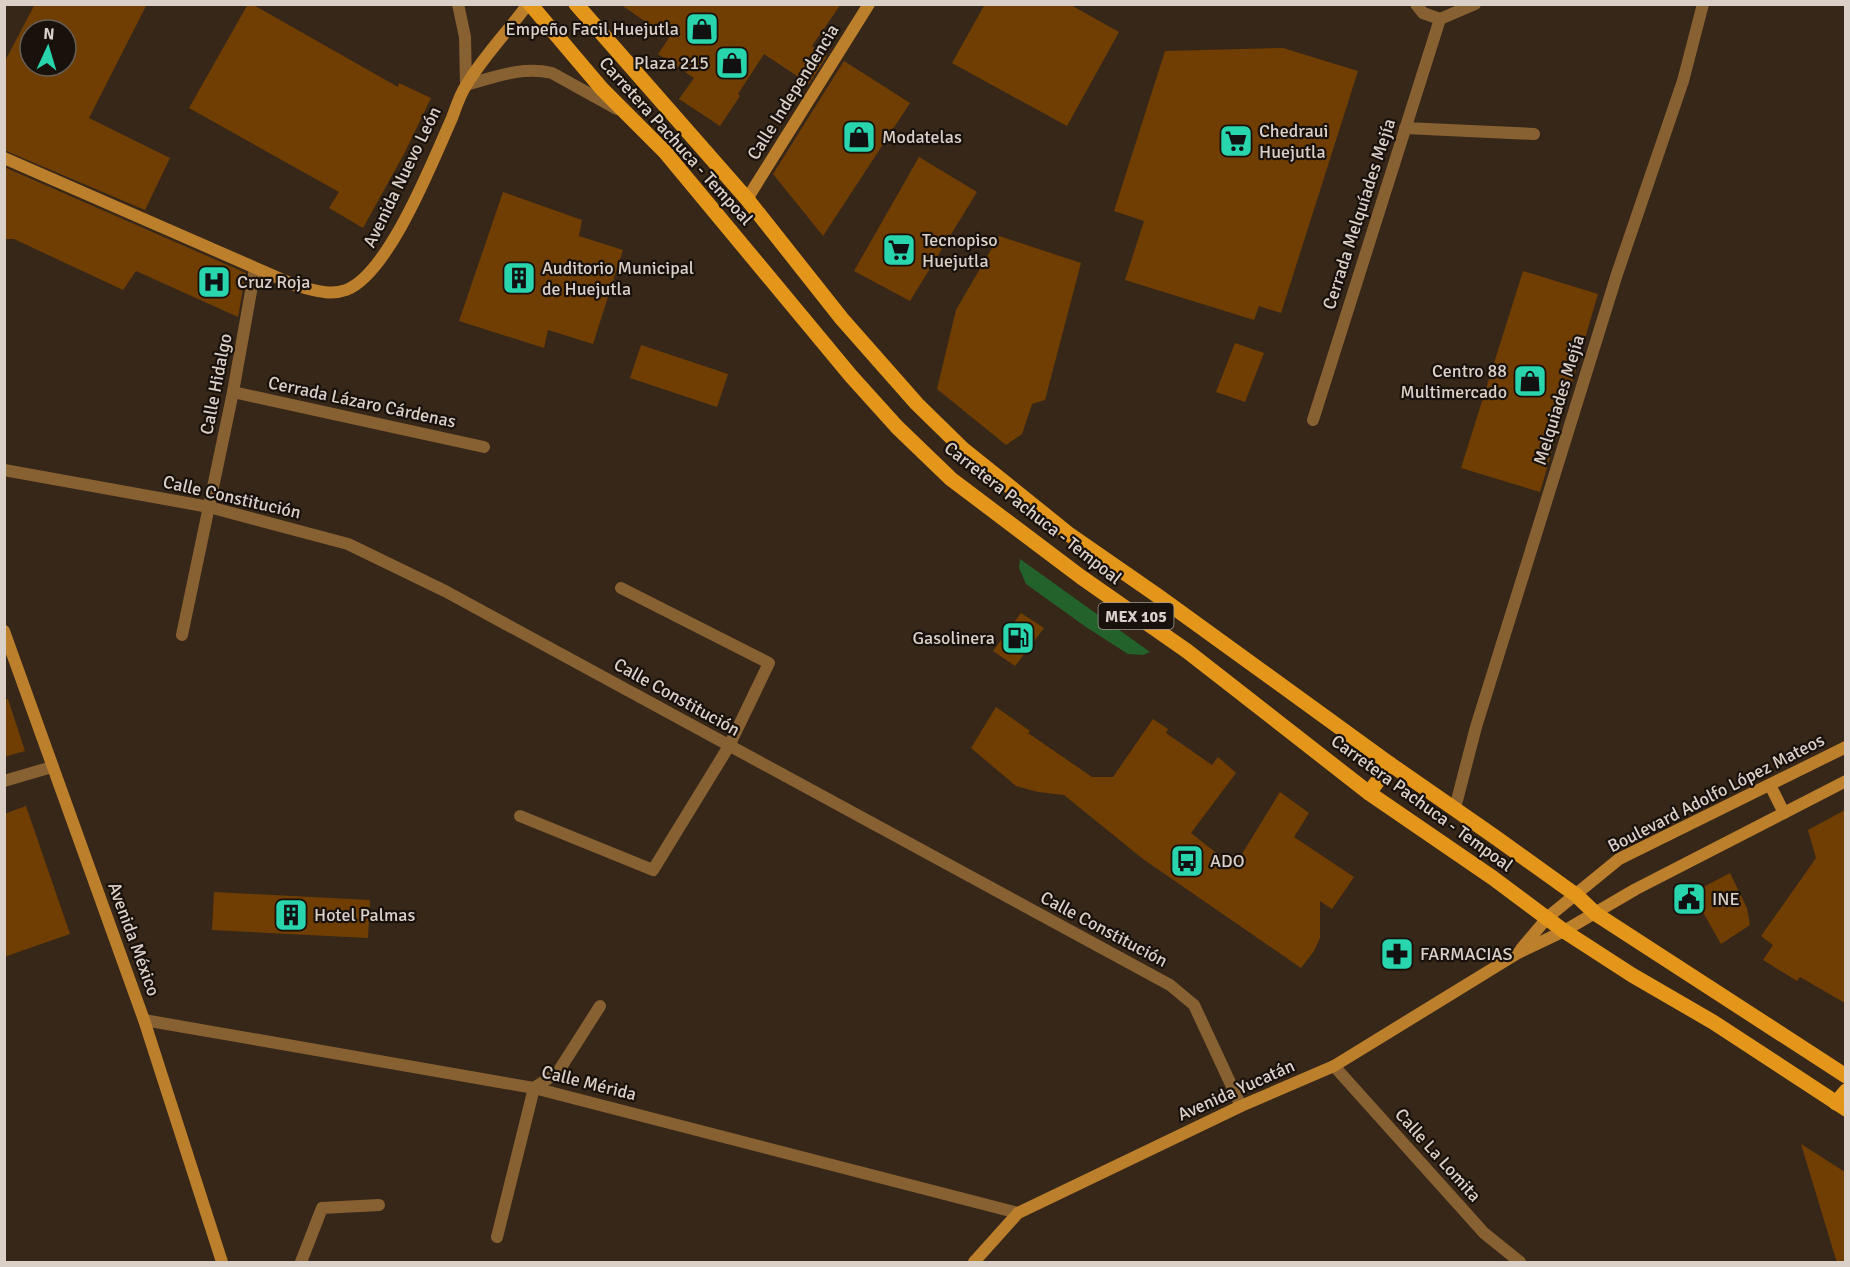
<svg xmlns="http://www.w3.org/2000/svg" width="1850" height="1267" font-family="Signika,sans-serif">
  <style>
    .green { fill: #23622b }
    .building { fill: #703e02; fill-rule: evenodd }
    .lines { fill: none; stroke-linecap: round; stroke-linejoin: round }
    .street { stroke: #876132; stroke-width: 12 }
    .secondary { stroke: #bc7f2b; stroke-width: 12 }
    .primary { stroke: #e4961a; stroke-width: 15 }
    .labels { text-anchor: middle; stroke-width: 4.5; stroke-linejoin: round; paint-order: stroke }
    .shield { fill: #19120c; stroke: #a19790; stroke-width: 1.5 }
    .shield-label { font-size: 16px; font-weight: bold; fill: #dbd0c8 }
    .poi-label { font-size: 18px; fill: #dbd0c8; stroke: #19120c; text-anchor: start }
    .street-label { font-size: 18px; fill: #dbd0c8; stroke: #19120c }
  </style>
  <rect width="100%" height="100%" fill="#372719"/>
  <!-- green -->
  <path class="green" d="M1020,559L1150,652L1143,655L1128,654L1086,627L1026,584L1019,568Z"/>
  <!-- building -->
  <g class="building">
    <path d="M35,4H147L89,118L170,158L145,210L4,150V63ZM30,30H66V66H30Z"/>
    <path d="M248,4H252L398,87L399,83L431,98L405,152L363,228L329,208L339,192L189,108Z"/>
    <path d="M620,4H841L812,46L827,56L809,84L764,54L738,94L740,96L720,126L679,99L694,78L658,54L669,38Z"/>
    <path d="M985,4H1069L1119,32L1067,126L952,63Z"/>
    <path d="M1283,48L1358,71L1281,313L1259,306L1254,320L1125,280L1144,221L1114,211L1165,51Z"/>
    <path d="M844,61L910,103L823,236L773,174Z"/>
    <path d="M919,157L977,192L910,301L854,271Z"/>
    <path d="M4,167L246,273L238,317L136,271L123,290L14,239H4Z"/>
    <path d="M503,192L582,220L579,236L623,250L593,344L548,330L544,348L459,321Z"/>
    <path d="M999,236L1081,263L1045,400L1032,404L1022,434L1006,445L937,389L956,310Z"/>
    <path d="M1523,271L1598,294L1540,492L1461,468Z"/>
    <path d="M1235,343L1264,353L1245,402L1216,392Z"/>
    <path d="M641,345L728,374L717,407L630,378Z"/>
    <path d="M1021,613L1044,628L1015,666L993,651Z"/>
    <path d="M8,699L25,751L4,757V700Z"/>
    <path d="M996,707L1030,731L1028,733L1092,777H1113L1153,719L1168,729L1166,733L1212,765L1218,757L1236,773L1191,833L1234,867L1280,792L1309,813L1294,837L1354,877L1332,909L1320,901V938L1314,951L1301,968L1143,859L1064,795L1038,792L1016,786L971,748Z"/>
    <path d="M26,806L70,934L4,957V814Z"/>
    <path d="M1845,810V1003L1800,977L1797,981L1763,960L1773,945L1761,936L1816,858L1808,830Z"/>
    <path d="M1730,873L1747,908L1750,925L1721,944L1692,893Z"/>
    <path d="M214,892L370,900L368,938L212,930Z"/>
    <path d="M1801,1144L1845,1172V1263H1837Z"/>
  </g>
  <g class="lines">
    <!-- street -->
    <g class="street">
      <path d="M458,4L465,37L466,85C495,77 522,66 552,73L617,109"/>
      <path d="M1416,4L1423,13L1440,19L1475,4"/>
      <path d="M1405,128L1534,134"/>
      <path d="M233,392L484,447"/>
      <path d="M1313,420L1440,19"/>
      <path d="M4,470L209,507L348,544L445,591L1170,985L1194,1005L1241,1106"/>
      <path d="M182,635L233,392L255,269"/>
      <path d="M4,781L52,767"/>
      <path d="M1455,808L1476,727L1617,274L1683,81L1703,4"/>
      <path d="M520,816L653,870L729,746L769,663L621,588"/>
      <path d="M144,1020L534,1088L1018,1213"/>
      <path d="M1334,1066L1484,1233L1520,1262"/>
      <path d="M497,1237L534,1088L558,1072L600,1006"/>
      <path d="M301,1262L322,1208L379,1205"/>
    </g>
    <!-- secondary -->
    <g class="secondary">
      <path d="M4,158L297,286C314,290 330,296 346,290C389,274 433,160 452,118C456,107 460,94 467,84C483,57 509,30 528,4"/>
      <path d="M747,199L869,4"/>
      <path d="M4,631L144,1020L222,1262"/>
      <path d="M1770,785L1784,813"/>
      <path d="M1521,949L1548,917L1619,859L1846,747"/>
      <path d="M974,1262L1018,1213L1241,1106L1334,1066L1518,953L1564,931L1636,889L1846,781"/>
    </g>
    <!-- primary -->
    <g class="primary">
      <path d="M530,4L602,89L665,152L851,376L897,427L951,479L1081,577L1187,651L1369,793L1493,878L1564,931L1632,975L1713,1022L1846,1109"/>
      <path d="M576,4L747,199L842,319L917,404L963,449L1070,535L1158,596L1390,764L1495,837L1576,895L1596,914L1846,1076"/>
      <path d="M1369,793L1390,764"/>
      <path d="M1836,1103L1846,1091"/>
    </g>
  </g>
  <!-- icons -->
  <defs>
    <symbol id="shop-square" viewBox="-11 -11 22 22"><rect x="-9" y="-9" width="18" height="18" rx="4" fill="#28d5ad" stroke="#19120c"/><path d="M-5-2.5h2.3a2.7 3.5 0 0 1 5.4 0H5L5.5 6h-11ZM-1.5-2.5h3a1.5 2.3 0 0 0-3 0Z" fill="#111"/></symbol>
    <symbol id="supermarket-square" viewBox="-11 -11 22 22"><rect x="-9" y="-9" width="18" height="18" rx="4" fill="#28d5ad" stroke="#19120c"/><path d="M-6-5.5h2.5l.6 2H6L4.5 2H-2.5L-4.4-4H-6ZM-1.5 3.2a1.3 1.3 0 1 0 .1 0ZM3 3.2a1.3 1.3 0 1 0 .1 0Z" fill="#111"/></symbol>
    <symbol id="building-square" viewBox="-11 -11 22 22"><rect x="-9" y="-9" width="18" height="18" rx="4" fill="#28d5ad" stroke="#19120c"/><path d="M-4-6H4V6H1V3H-1V6H-4ZM-2.5-4.3h1.7v1.8h-1.7ZM.8-4.3h1.7v1.8H.8ZM-2.5-1h1.7V.8h-1.7ZM.8-1h1.7V.8H.8Z" fill="#111"/></symbol>
    <symbol id="hospital-square" viewBox="-11 -11 22 22"><rect x="-9" y="-9" width="18" height="18" rx="4" fill="#28d5ad" stroke="#19120c"/><path d="M-5-5h3v3.5h4V-5h3V5h-3V1.5h-4V5h-3Z" fill="#111"/></symbol>
    <symbol id="fuel-square" viewBox="-11 -11 22 22"><rect x="-9" y="-9" width="18" height="18" rx="4" fill="#28d5ad" stroke="#19120c"/><path d="M-5.5-6h7V0h2V4h1.3V-2.5L3-4.5l.8-.8L6-3V5H2.5V1h-1V6h-7ZM-4.2-4.7v3.2H.2V-4.7Z" fill="#111"/></symbol>
    <symbol id="bus-square" viewBox="-11 -11 22 22"><rect x="-9" y="-9" width="18" height="18" rx="4" fill="#28d5ad" stroke="#19120c"/><path d="M-5-6H5V4H4V6H2V4H-2V6H-4V4H-5ZM-3.5-4V0h7V-4ZM-3.5 1.2v1.5H-2V1.2ZM2 1.2v1.5H3.5V1.2Z" fill="#111"/></symbol>
    <symbol id="civic-square" viewBox="-11 -11 22 22"><rect x="-9" y="-9" width="18" height="18" rx="4" fill="#28d5ad" stroke="#19120c"/><path d="M-.6-6.5H3V-4.5H.6V-3L4-1V1h2V6H-6V1h2V-1L-.6-3ZM-1.2 2.5V6h2.4V2.5Z" fill="#111"/></symbol>
    <symbol id="pharmacy-square" viewBox="-11 -11 22 22"><rect x="-9" y="-9" width="18" height="18" rx="4" fill="#28d5ad" stroke="#19120c"/><path d="M-2-6h4v4h4v4h-4v4h-4v-4h-4v-4h4Z" fill="#111"/></symbol>
  </defs>
  <g fill-rule="evenodd">
    <use href="#shop-square" x="683" y="10" width="38" height="38"/>
    <use href="#shop-square" x="713" y="44" width="38" height="38"/>
    <use href="#shop-square" x="840" y="118" width="38" height="38"/>
    <use href="#supermarket-square" x="1217" y="122" width="38" height="38"/>
    <use href="#supermarket-square" x="880" y="231" width="38" height="38"/>
    <use href="#building-square" x="500" y="259" width="38" height="38"/>
    <use href="#hospital-square" x="195" y="263" width="38" height="38"/>
    <use href="#shop-square" x="1511" y="362" width="38" height="38"/>
    <use href="#fuel-square" x="999" y="619" width="38" height="38"/>
    <use href="#bus-square" x="1168" y="842" width="38" height="38"/>
    <use href="#civic-square" x="1670" y="880" width="38" height="38"/>
    <use href="#building-square" x="272" y="896" width="38" height="38"/>
    <use href="#pharmacy-square" x="1378" y="935" width="38" height="38"/>
  </g>
  <g class="labels">
    <!-- shield labels -->
    <rect class="shield" x="1098.5" y="603" width="75" height="26" rx="4.5"/>
    <g class="shield-label">
      <text x="1136" y="622">MEX 105</text>
    </g>
    <!-- poi labels -->
    <g class="poi-label">
      <text x="679" y="35" text-anchor="end">Empeño Facil Huejutla</text>
      <text x="709" y="69" text-anchor="end">Plaza 215</text>
      <text x="1259" y="137">Chedraui<tspan x="1259" dy="21">Huejutla</tspan></text>
      <text x="882" y="143">Modatelas</text>
      <text x="922" y="246">Tecnopiso<tspan x="922" dy="21">Huejutla</tspan></text>
      <text x="542" y="274">Auditorio Municipal<tspan x="542" dy="21">de Huejutla</tspan></text>
      <text x="237" y="288">Cruz Roja</text>
      <text x="1507" y="377" text-anchor="end">Centro 88<tspan x="1507" dy="21">Multimercado</tspan></text>
      <text x="995" y="644" text-anchor="end">Gasolinera</text>
      <text x="1210" y="867">ADO</text>
      <text x="1712" y="905">INE</text>
      <text x="314" y="921">Hotel Palmas</text>
      <text x="1420" y="960">FARMACIAS</text>
    </g>
    <!-- street labels -->
    <g class="street-label">
      <text transform="translate(793 92) rotate(-58)" y="6">Calle Independencia</text>
      <text transform="translate(676 141) rotate(48)" y="6">Carretera Pachuca - Tempoal</text>
      <text transform="translate(402 177) rotate(-64)" y="6">Avenida Nuevo León</text>
      <text transform="translate(1359 214) rotate(-72)" y="6">Cerrada Melquíades Mejía</text>
      <text transform="translate(216 384) rotate(-79)" y="6">Calle Hidalgo</text>
      <text transform="translate(1559 400) rotate(-73)" y="6">Melquiades Mejía</text>
      <text transform="translate(362 402) rotate(12)" y="6">Cerrada Lázaro Cárdenas</text>
      <text transform="translate(232 497) rotate(13)" y="6">Calle Constitución</text>
      <text transform="translate(1033 513) rotate(38)" y="6">Carretera Pachuca - Tempoal</text>
      <text transform="translate(677 697) rotate(29)" y="6">Calle Constitución</text>
      <text transform="translate(1716 793) rotate(-27)" y="6">Boulevard Adolfo López Mateos</text>
      <text transform="translate(1422 803) rotate(36)" y="6">Carretera Pachuca - Tempoal</text>
      <text transform="translate(1104 929) rotate(28)" y="6">Calle Constitución</text>
      <text transform="translate(134 939) rotate(70)" y="6">Avenida México</text>
      <text transform="translate(589 1083) rotate(14)" y="6">Calle Mérida</text>
      <text transform="translate(1236 1090) rotate(-24)" y="6">Avenida Yucatán</text>
      <text transform="translate(1438 1155) rotate(48)" y="6">Calle La Lomita</text>
    </g>
  </g>
  <!-- border -->
  <rect width="1850" height="1267" fill="none" stroke="#dbd0c8" stroke-width="12"/>
  <!-- north arrow -->
  <g transform="translate(48 48) rotate(4)"><circle r="28" fill="#19120c" stroke="#675e57" stroke-width="1.5"/>
  <path d="M0-4.5L10 22L0 15L-10 22Z" fill="#28d5ad"/>
  <text y="-9" font-size="16" font-weight="bold" text-anchor="middle" fill="#dbd0c8">N</text>
  </g>
</svg>
